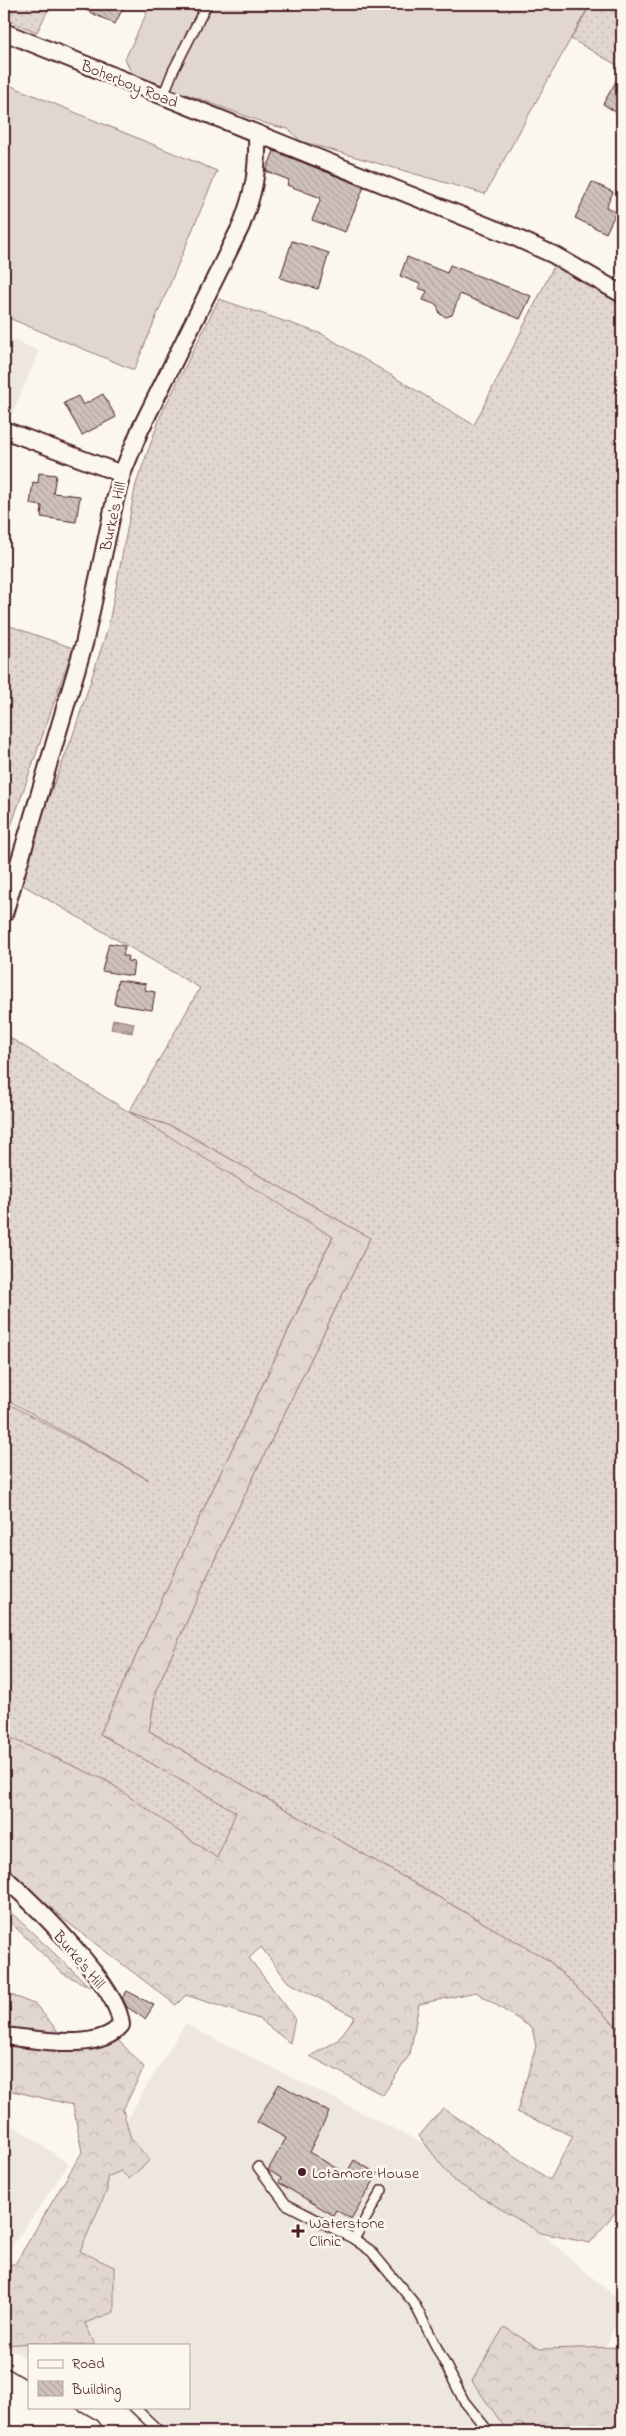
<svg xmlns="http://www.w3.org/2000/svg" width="626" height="2436" font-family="'Indie Flower',sans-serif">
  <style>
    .built { fill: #eee7de }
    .grass { fill: url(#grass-dots); stroke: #967b7e }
    .forest { fill: url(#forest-crowns); stroke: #967b7e }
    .pitch { fill: #e2d7d0; stroke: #967b7e }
    .water { fill: url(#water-waves); stroke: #907477 }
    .building { fill: url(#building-back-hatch); stroke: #4a1f2b }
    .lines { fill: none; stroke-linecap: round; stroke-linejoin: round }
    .lane-casing { stroke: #4a1f2b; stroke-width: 12 }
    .street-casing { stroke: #4a1f2b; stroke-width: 20 }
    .highway-casing { stroke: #4a1f2b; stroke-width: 31 }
    .lane { stroke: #fbf7ec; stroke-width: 9 }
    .street { stroke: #fbf7ec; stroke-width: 16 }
    .highway { stroke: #fbf7ec; stroke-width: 28 }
    .poi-dot { fill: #4a1f2b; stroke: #fbf7ec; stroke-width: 2 }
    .labels { text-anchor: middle; stroke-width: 5; stroke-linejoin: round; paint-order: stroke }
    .street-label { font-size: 16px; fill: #4a1f2b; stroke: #fbf7ec }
    .poi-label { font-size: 16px; fill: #4a1f2b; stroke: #fbf7ec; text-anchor: start }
  </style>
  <defs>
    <pattern id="grass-dots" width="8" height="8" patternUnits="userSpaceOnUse" patternTransform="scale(1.25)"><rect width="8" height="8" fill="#e2d7d0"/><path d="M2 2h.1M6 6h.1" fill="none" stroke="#c3b8b3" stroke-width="1.8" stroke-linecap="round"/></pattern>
    <pattern id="forest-crowns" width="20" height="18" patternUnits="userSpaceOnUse" patternTransform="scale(1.25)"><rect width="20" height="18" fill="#e2d7d0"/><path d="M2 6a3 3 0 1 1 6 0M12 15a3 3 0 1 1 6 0" fill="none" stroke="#c3b8b3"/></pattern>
    <pattern id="water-waves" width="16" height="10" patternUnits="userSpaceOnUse" patternTransform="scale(1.25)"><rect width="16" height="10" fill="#bfadaa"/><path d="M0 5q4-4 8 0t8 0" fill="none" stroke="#9d8c8b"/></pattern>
    <pattern id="building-back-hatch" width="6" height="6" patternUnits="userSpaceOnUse" patternTransform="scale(1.25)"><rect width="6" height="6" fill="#cfc2bc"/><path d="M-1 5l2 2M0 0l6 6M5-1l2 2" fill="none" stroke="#b3a6a2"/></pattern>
  </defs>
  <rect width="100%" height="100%" fill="#fbf7ec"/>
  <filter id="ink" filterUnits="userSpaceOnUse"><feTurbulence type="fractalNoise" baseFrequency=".02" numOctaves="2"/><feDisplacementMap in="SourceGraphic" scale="10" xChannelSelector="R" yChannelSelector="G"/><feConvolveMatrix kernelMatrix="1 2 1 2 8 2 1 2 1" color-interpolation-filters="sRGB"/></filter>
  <g filter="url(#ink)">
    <!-- built -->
    <g class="built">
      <path d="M4,336L39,351L7,426L4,424Z"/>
      <path d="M185,2024L456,2160L622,2303V2308L571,2432H165L118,2407H189V2345H29V2359L4,2346V2320Z"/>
      <path d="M4,2119L69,2164L4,2258Z"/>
    </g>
    <!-- grass -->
    <g class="grass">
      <path d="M4,4H51L37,32L4,19Z"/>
      <path d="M591,4H622V68L571,39Z"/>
      <path d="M556,262L622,299V2032L548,1960L149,1731L156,1690L231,1523L370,1238L176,1128L132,1113L333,1236L203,1510L100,1734L237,1812L217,1859L107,1781L4,1735V1401L149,1480L4,1398V1034L129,1112L200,988L16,881L72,738L108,628L136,484L161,415L219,299L322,334L474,425Z"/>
      <path d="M4,624L73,648L4,846Z"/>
    </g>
    <!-- forest -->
    <g class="forest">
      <path d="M129,1112L176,1128L370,1238L231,1523L156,1690L149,1731L548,1960L622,2032V2204L590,2243L541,2233L454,2181L419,2136L443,2108L550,2180L573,2136L517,2112L536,2046L532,2028L476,1992L419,2004L410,2054L383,2095L310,2056L337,2041L355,2017L288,1982L261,1947L249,1958L295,2018L290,2043L259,2019L186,1995L176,2005L67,1922L4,1866V1735L107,1781L217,1858L236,1812L100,1734L203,1510L333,1237Z"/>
      <path d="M4,1906L90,1987L62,1973L4,1916Z"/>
      <path d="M4,1992L36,2005L61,2035L4,2028Z"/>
      <path d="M116,2038L144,2067L123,2110L131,2139L150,2160L129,2179L121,2171L107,2177V2190L80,2251L114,2267V2312L85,2323L95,2345L32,2343L4,2345V2265L15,2264L82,2152L73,2105L4,2089V2042L71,2050Z"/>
      <path d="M504,2327L540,2349L622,2347V2432H508L472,2381Z"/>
    </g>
    <!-- pitch -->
    <g class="pitch">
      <path d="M151,4H590L485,194L300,141L289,129L270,125L132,74L125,59Z"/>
      <path d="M4,83L217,171L134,370L4,316Z"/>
    </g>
    <!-- water -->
    <path class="water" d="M113,1019L134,1023L132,1033L111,1029Z"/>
    <!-- building -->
    <g class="building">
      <path d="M73,4H125L115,24Z"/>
      <path d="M622,71V116L603,104Z"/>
      <path d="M274,151L364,187L345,232L312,220L321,198L287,185L289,180L266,171Z"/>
      <path d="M592,182L613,192L606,207L616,212L606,233L575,218Z"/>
      <path d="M292,241L329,253L318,289L280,278Z"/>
      <path d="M407,257L447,273L450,265L531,296L520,319L460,294L452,315L446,317L440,314L437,305L423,300L427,291L418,288L420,284L400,276Z"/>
      <path d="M103,394L116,417L82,435L64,403L78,396L83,405Z"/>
      <path d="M39,473L56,475L53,493L80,496L76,522L41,517L42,506L30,504L33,482L38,483Z"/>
      <path d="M109,943L125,946L123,956H128L127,961L134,962L132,976L102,971Z"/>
      <path d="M118,980L146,984L145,990L155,992L152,1010L114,1004Z"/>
      <path d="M127,1991L154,2005L145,2019L127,2007L122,1998Z"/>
      <path d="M279,2084L329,2112L309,2152L346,2174L354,2160L378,2174L351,2219L336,2210L333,2215L279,2183L281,2178L268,2170L286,2138L257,2122Z"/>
    </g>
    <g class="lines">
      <defs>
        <g id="lane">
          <path d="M163,96L173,71L207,4"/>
          <path d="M258,2167L286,2204L354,2239L371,2251L414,2303L464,2401L489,2432"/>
          <path d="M354,2239L382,2190"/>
          <path d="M134,2407L160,2432"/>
        </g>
        <g id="street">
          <path d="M4,32L512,236L554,255L622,294"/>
          <path d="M4,430L122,474"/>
          <path d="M4,914L84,644L115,500L122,474L140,430L241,226C254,192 258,172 257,134"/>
          <path d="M4,1877C33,1903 120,1987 121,2025C99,2053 35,2039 4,2036"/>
        </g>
        <g id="highway">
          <path d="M4,2383L29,2398"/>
          <path d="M44,2407L88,2432"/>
          <path d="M4,2412L38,2432"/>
        </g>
      </defs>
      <!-- lane casing -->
      <use href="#lane" class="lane-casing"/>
      <!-- street casing -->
      <use href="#street" class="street-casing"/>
      <!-- highway casing -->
      <use href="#highway" class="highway-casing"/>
      <!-- lane -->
      <use href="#lane" class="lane"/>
      <!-- street -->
      <use href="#street" class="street"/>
      <!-- highway -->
      <use href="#highway" class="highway"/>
    </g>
  </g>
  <!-- markers -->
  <g class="poi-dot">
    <circle cx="302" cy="2172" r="5"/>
    <path d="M295.5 2223.5h5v5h5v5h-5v5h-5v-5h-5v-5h5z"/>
  </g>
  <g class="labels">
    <!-- street labels -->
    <g class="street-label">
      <text transform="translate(130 83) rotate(22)" y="6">Boherboy Road</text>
      <text transform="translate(112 516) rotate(-77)" y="6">Burke's Hill</text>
      <text transform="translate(80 1959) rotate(50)" y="6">Burke's Hill</text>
    </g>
    <!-- poi labels -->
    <g class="poi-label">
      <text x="312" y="2178">Lotamore House</text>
      <text x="309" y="2228">Waterstone<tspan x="309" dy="18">Clinic</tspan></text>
    </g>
  </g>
  <!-- margin -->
  <rect width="626" height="2436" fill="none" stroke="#fbf7ec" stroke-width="20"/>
  <rect x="10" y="10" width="606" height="2416" fill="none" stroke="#4a1f2b" stroke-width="2" filter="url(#ink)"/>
  <!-- legend -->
  <rect x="28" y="2344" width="162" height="65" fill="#fbf7ec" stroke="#b4a19f"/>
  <rect x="38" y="2360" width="25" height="8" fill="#fbf7ec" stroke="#b4a19f"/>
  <text x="72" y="2368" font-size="15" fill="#4a1f2b">Road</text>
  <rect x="38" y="2381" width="25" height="15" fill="url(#building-back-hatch)" stroke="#b4a19f"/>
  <text x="72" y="2394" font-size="15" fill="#4a1f2b">Building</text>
</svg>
